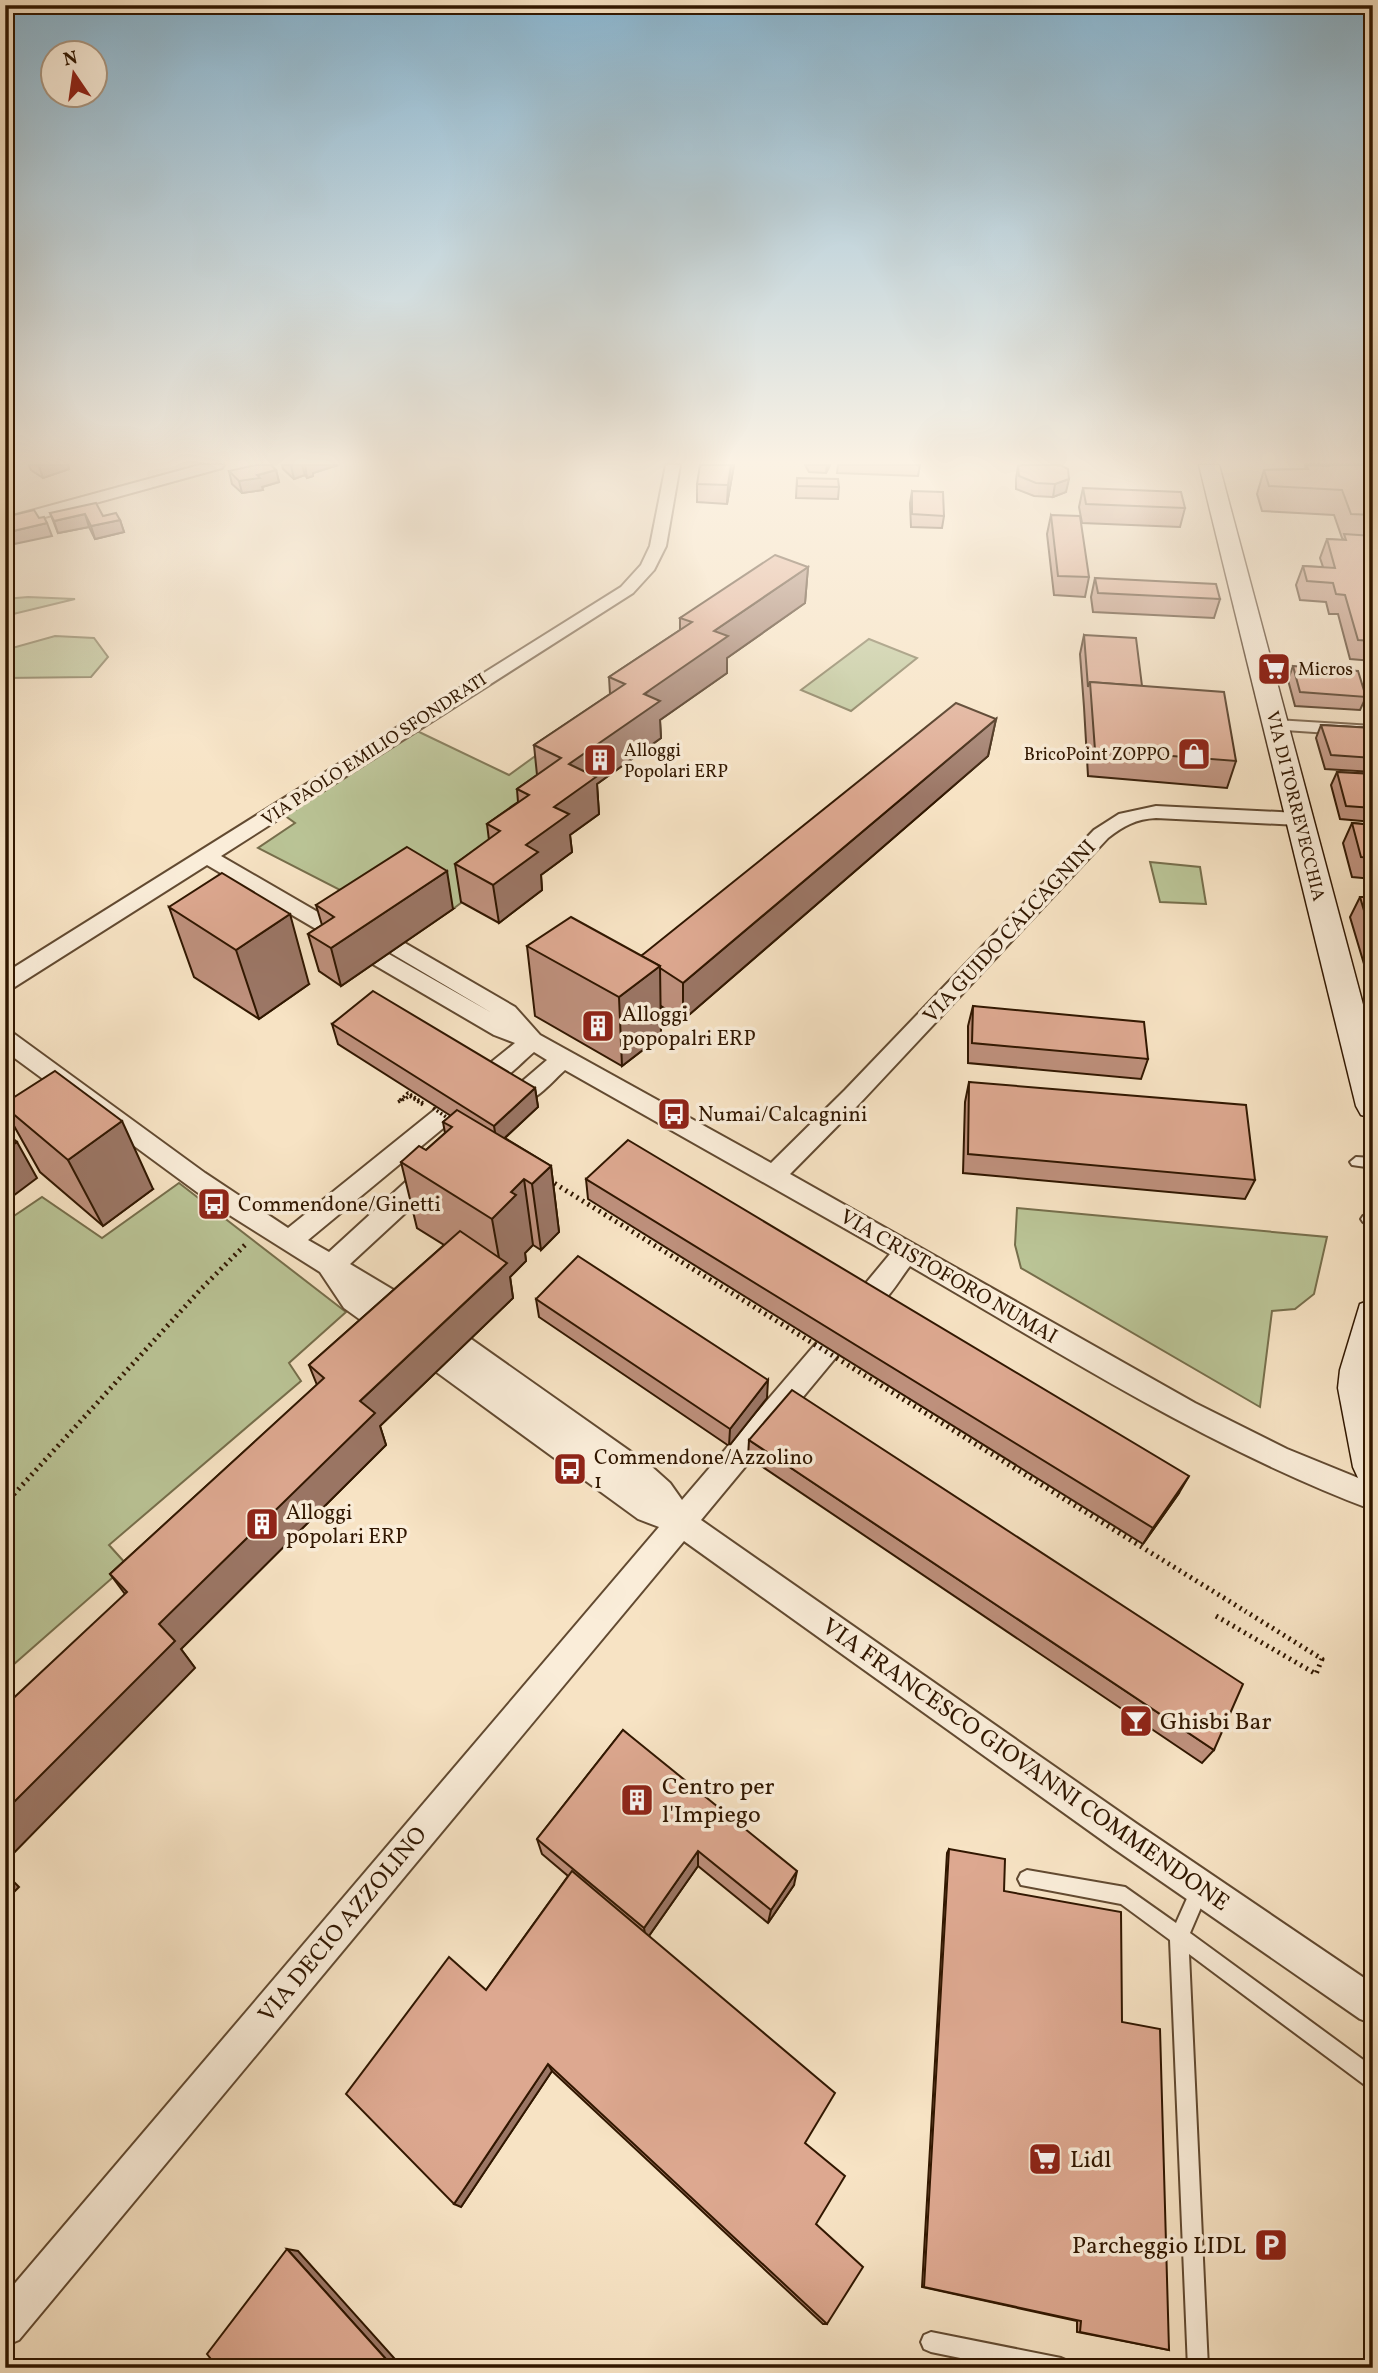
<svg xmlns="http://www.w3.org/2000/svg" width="1378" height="2373" font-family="Vollkorn,serif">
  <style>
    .green { fill: #bac496; stroke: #766e4b; stroke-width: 2 }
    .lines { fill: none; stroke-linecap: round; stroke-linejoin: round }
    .lane-casing { stroke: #624a31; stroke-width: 4 }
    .street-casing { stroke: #624a31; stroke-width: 4 }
    .secondary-casing { stroke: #311700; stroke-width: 3 }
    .path-far1 { stroke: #311700; stroke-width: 3.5; stroke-dasharray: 2 2.5; stroke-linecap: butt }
    .path { stroke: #311700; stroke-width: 5; stroke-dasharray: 2 4.5; stroke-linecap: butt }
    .lane { fill: #faedd9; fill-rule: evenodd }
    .street { fill: #faedd9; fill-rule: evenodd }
    .secondary { fill: #faedd9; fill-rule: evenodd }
    .path-bridge-far1 { stroke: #311700; stroke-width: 3.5; stroke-dasharray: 2 2.5; stroke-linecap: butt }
    .path-bridge { stroke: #311700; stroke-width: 5; stroke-dasharray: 2 4.5; stroke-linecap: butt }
    .wall { fill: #be907c; stroke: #311700; stroke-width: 2 }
    .shaded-wall { fill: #9b7665; stroke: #311700; stroke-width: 2 }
    .building { fill: #dda890; stroke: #311700; stroke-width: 2 }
    .labels { text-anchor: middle; stroke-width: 7; stroke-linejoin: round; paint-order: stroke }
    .far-poi-label { font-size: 18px; fill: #311700; stroke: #faedd9; text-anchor: start }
    .far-street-label { font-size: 18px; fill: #311700; stroke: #faedd9 }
    .street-label { font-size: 21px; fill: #311700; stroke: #faedd9 }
    .poi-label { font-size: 21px; fill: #311700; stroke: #faedd9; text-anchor: start }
    .near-poi-label { font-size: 24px; fill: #311700; stroke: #faedd9; text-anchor: start }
    .near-street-label { font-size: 24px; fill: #311700; stroke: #faedd9 }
  </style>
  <rect width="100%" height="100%" fill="#f7e3c4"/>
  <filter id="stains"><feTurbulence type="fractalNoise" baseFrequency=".00286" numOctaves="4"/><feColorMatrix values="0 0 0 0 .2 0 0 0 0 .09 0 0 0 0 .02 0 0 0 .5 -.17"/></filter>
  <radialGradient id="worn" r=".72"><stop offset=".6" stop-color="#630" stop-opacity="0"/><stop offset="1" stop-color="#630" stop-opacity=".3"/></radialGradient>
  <!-- green -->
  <g class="green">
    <path d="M28,597L75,599L5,616V599Z"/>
    <path d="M55,636L94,638L108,657L91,677L5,678V650Z"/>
    <path d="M869,639L917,658L851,711L801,690Z"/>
    <path d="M599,710L505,869L453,909H377L258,848L295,823L284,815L415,730L509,775Z"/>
    <path d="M1150,862L1200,867L1206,904L1160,902Z"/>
    <path d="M179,1183L346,1312L289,1363L301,1381L109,1545L127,1565L5,1672V1222L42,1197L102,1238Z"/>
    <path d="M1017,1208L1327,1237L1314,1294L1295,1309L1272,1311L1260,1407L1021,1268L1015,1245Z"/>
  </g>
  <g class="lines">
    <defs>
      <g id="lane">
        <path d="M1356,1157L1373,1158V1168L1352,1165L1350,1162Z"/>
        <path d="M1367,1214H1373V1224L1363,1222L1361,1219L1363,1216Z"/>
        <path d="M1027,1870L1125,1887L1176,1923L1193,1885L1199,1882L1205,1885L1208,1891L1190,1933L1373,2067V2088L1366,2086L1189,1954L1208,2368H1188L1170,1940L1121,1904L1021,1885L1018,1879L1021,1873Z"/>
        <path d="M931,2332L1061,2358L1068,2361L1071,2368H1009L931,2352L924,2349L921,2342L924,2335Z"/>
      </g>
      <g id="street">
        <path d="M200,465H224L222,468L5,528V518Z"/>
        <path d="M666,465H680L666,546L654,570L633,593L221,856L347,929L350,934L347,939H333L207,865L13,988L5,990V973L621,587L641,565L650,546Z"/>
        <path d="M1306,465H1373V472L1313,469Z"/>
        <path d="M1276,720L1373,726V736L1270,729L1267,725Z"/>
        <path d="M1156,806L1298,813L1308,819L1298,825L1156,818C1136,819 1123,826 1108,838L861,1102L790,1174L1195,1403L1287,1449L1373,1484V1510C1208,1448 1062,1354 910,1266C897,1282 879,1319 856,1311L852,1303L856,1295L890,1254L565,1070C551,1082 532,1108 512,1102L508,1096L512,1090L547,1060L534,1052C519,1064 499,1090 479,1084L476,1078L479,1072L515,1043L494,1035L371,963L368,958L371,953L379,951L387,953L492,1013L389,952L385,947L389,942H403L515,1007L540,1035L771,1163L845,1090L1094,830L1119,814Z"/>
        <path d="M5,1031L13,1033L205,1173L288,1228L437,1108L445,1105L453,1108L457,1114L453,1120L308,1240L329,1252L424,1165L433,1163L442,1165L445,1172L442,1179L350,1264L422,1307L426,1315L422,1323L413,1326L406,1323L409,1331L405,1339L396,1342L387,1339L344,1308L320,1272L220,1209L5,1051Z"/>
        <path d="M462,1336L471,1339L651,1466L670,1483L682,1500L819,1340L828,1337L837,1340L841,1348L837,1356L701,1520L1137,1824L1373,1984V2024L1360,2019L1113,1848L684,1541L19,2340L5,2346V2295L659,1527L638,1519L435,1371L432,1363L435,1355L445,1351L452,1354L449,1347L453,1339Z"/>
      </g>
      <g id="secondary">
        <path d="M1199,465H1219L1373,1042V1118L1361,1115L1356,1106Z"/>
        <path d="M1373,1299V1485L1359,1480L1353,1467L1338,1388L1340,1370L1360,1304Z"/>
      </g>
    </defs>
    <!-- lane casing -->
    <use href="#lane" class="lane-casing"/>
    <!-- street casing -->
    <use href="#street" class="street-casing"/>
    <!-- secondary casing -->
    <use href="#secondary" class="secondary-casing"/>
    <!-- path-far1 -->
    <path class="path-far1" d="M423,1103L408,1093L398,1102L410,1096L423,1105"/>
    <!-- path -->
    <g class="path">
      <path d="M5,1504L201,1289L247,1243"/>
      <path d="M1216,1616L1316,1674L1322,1659L1245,1611"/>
    </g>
    <!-- lane -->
    <use href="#lane" class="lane"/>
    <!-- street -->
    <use href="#street" class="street"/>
    <!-- secondary -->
    <use href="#secondary" class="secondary"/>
    <!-- path-bridge-far1 -->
    <path class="path-bridge-far1" d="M433,1108L452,1121"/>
    <!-- path-bridge -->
    <path class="path-bridge" d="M549,1180L1245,1611"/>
  </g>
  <!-- wall -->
  <g class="wall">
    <path d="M29,465H68L69,469L43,478L31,470Z"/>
    <path d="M282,465H338L313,473V476L307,478L305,475L294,479L283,469Z"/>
    <path d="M734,465L727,504L697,502V484Z"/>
    <path d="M805,465H830L826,473L809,472Z"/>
    <path d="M838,465H920L918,476L837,473Z"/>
    <path d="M1060,465L1066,492L1053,497L1034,496L1016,489V479L1018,466Z"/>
    <path d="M1306,465H1372L1373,661L1350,659L1338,614H1329L1326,602L1300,600L1296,585L1303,566L1323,567L1320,558L1327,539L1342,540L1343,539L1342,538L1334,515L1262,511L1257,494L1264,470L1305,469Z"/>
    <path d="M276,470L279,482L262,487L263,490L242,493L232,484L229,471Z"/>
    <path d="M797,478L839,487L838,499L796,498Z"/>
    <path d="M1083,488L1185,508L1180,527L1082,523L1079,507Z"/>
    <path d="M912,491L944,516L942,528L911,527L910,503Z"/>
    <path d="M50,513L103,516L120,520L124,532L95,539L89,527L58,533Z"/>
    <path d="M1051,515L1089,577L1085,597L1054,595L1047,534Z"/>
    <path d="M808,567L805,603L727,658V673L660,720L661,738L597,784L599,814L570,835L572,852L541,875L542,890L499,923L461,902L455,864L489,840L487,824L518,802L517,789L537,775L534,745L610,694L609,677L680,630V618Z"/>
    <path d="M1095,578L1220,599L1214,618L1093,612L1091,597Z"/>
    <path d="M1084,635L1142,686L1236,761L1227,788L1088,776L1084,707L1080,654Z"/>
    <path d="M1293,666L1366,697L1360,710L1295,706L1288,680Z"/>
    <path d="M996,719L988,756L683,1020L661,1006V1036L622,1066L535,1016L527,946L641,956Z"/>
    <path d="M1321,725L1373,728V772L1325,769L1316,738Z"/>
    <path d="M1337,772L1373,774V822L1340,819L1331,785Z"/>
    <path d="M1352,823L1373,825V879L1352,877L1343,843Z"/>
    <path d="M1360,897H1373V964H1364L1350,917Z"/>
    <path d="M316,905L453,909L341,986L319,971L308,934L322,925Z"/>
    <path d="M169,907L309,984L259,1019L194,977Z"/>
    <path d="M973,1006L1148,1059L1141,1079L968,1063V1026Z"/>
    <path d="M332,1024L535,1088L538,1107L505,1138L551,1166L559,1232L541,1250L533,1245L525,1253L526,1261L510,1277L513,1298L380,1426L386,1445L181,1649L195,1668L125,1594L110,1574L317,1385L309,1365L444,1245L417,1228L401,1162L426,1150L445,1133L443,1122L451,1116L338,1044Z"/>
    <path d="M969,1082L1255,1180L1245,1199L963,1173L965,1102Z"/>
    <path d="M5,1103L153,1189L103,1226L40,1172L5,1110Z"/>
    <path d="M586,1179L1179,1493L1143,1544L588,1199Z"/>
    <path d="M536,1299L767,1398L729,1446L539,1317Z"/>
    <path d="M749,1440L1214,1750L1202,1763L748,1457Z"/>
    <path d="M623,1730L794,1885L768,1923L698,1866L649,1936L805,2143L816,2224L827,2324H823L552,2071L461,2207L486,1990L568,1876L542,1854L537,1839Z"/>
    <path d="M949,1849L1004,1891L1122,2022L1169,2350L1077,2332V2321L922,2287L947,1853Z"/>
  </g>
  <!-- shaded-wall -->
  <g class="shaded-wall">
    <path d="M41,465H68L69,469L43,478L39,466Z"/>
    <path d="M294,465H302L305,475L294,479L291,466Z"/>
    <path d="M305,465H338L313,473V476L307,478Z"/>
    <path d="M731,465H734L727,504L728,485Z"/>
    <path d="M827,465H830L826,473Z"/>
    <path d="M276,470L279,482L262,487L263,490L242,493L239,481Z"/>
    <path d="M1069,479L1066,492L1053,497L1055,484Z"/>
    <path d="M85,514L89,527L58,533L54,521Z"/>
    <path d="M120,520L124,532L95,539L91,526Z"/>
    <path d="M47,523L52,536L14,544L9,532Z"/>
    <path d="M5,525H6L11,538H5Z"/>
    <path d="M808,567L805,603L727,658V673L660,720L661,738L597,784L599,814L570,835L572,852L541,875L542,890L499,923L493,885L526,845L554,807L569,764L714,631Z"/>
    <path d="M996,719L988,756L683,1020V983Z"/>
    <path d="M447,871L453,909L341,986L331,948Z"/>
    <path d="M290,914L309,984L259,1019L236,950Z"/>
    <path d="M660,966L661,1036L622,1066L619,997Z"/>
    <path d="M535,1088L538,1107L497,1145L494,1126Z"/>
    <path d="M122,1121L153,1189L103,1226L68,1160Z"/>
    <path d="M17,1142L37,1178L5,1202V1150Z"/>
    <path d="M551,1166L559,1232L541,1250L532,1184Z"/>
    <path d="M524,1179L533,1245L525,1253L526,1261L510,1277L513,1298L380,1426L386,1445L181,1649L195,1668L5,1862V1811L159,1624L360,1401L501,1269L492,1219L511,1192Z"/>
    <path d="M768,1380L767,1398L729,1446L730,1429Z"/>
    <path d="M1189,1476L1179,1493L1143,1544L1153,1528Z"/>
    <path d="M698,1851V1866L646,1940L644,1928Z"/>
    <path d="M797,1871L794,1885L768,1923L771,1910Z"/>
    <path d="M5,1873L19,1887L5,1901Z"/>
    <path d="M548,2064L552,2071L461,2207L454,2204Z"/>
    <path d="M287,2249L298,2251L403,2368H394Z"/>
  </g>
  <!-- building -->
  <g class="building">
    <path d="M256,465H271L276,470L257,475L260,478L239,481L229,471Z"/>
    <path d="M700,465H731L728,485L697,484Z"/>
    <path d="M1023,465H1060L1068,469L1069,479L1055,484L1036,483L1019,476L1018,466Z"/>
    <path d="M1306,465L1329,466V465H1372L1373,495H1371L1373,499V515L1351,514L1342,490L1269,486L1264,470L1308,469Z"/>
    <path d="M797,478L838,479L839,487L797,486Z"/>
    <path d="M1083,488L1181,492L1185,508L1086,504Z"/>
    <path d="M912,491L943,492L944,516L912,514Z"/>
    <path d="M96,503L103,516L116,513L120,520L91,526L85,514L54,521L50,513Z"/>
    <path d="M34,510L39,518L44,517L47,523L9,532L5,525V517Z"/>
    <path d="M1051,515L1080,516L1089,577L1058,576Z"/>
    <path d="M1344,534L1373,536V594L1370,593L1373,604V641L1358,640L1345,595L1336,594L1333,583L1307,581L1303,566L1335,568L1327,539L1346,540Z"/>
    <path d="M775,555L808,567L714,631L728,636L644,694L660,701L569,764L596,777L554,807L569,814L526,845L538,852L493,885L455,864L500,831L487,824L529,795L517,789L561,758L534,745L625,684L609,677L692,622L680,618Z"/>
    <path d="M1095,578L1216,584L1220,599L1098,593Z"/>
    <path d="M1084,635L1136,638L1142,686L1090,682L1088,687Z"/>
    <path d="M1293,666L1358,671L1366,697L1300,692Z"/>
    <path d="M1090,682L1224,692L1236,761L1095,750Z"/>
    <path d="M956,703L996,719L683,983L660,968V966L641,956Z"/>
    <path d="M1321,725L1373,728V758L1331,755Z"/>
    <path d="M1337,772L1373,774V808L1346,806Z"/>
    <path d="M1352,823L1373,825V858L1361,857Z"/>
    <path d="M407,847L447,871L331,948L308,934L334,917L316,905Z"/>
    <path d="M222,873L290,914L236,950L169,907Z"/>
    <path d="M1360,897H1373V941Z"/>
    <path d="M571,917L660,966L619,997L527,946Z"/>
    <path d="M373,991L535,1088L494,1126L332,1024Z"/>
    <path d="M973,1006L1144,1022L1148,1059L972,1043Z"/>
    <path d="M55,1071L122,1121L68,1160L5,1107V1103Z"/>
    <path d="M969,1082L1246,1105L1255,1180L968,1154Z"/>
    <path d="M457,1110L551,1166L532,1184L524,1179L511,1192L516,1195L492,1219L401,1162L419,1146L426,1150L452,1127L443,1122Z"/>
    <path d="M5,1132L17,1142L5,1150Z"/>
    <path d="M628,1140L1189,1476L1153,1528L586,1179Z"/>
    <path d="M460,1231L507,1263L360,1401L375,1413L159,1624L175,1641L5,1811V1706L127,1592L110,1574L324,1378L309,1365Z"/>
    <path d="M578,1256L768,1380L730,1429L536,1299Z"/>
    <path d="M792,1390L1243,1684L1214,1750L749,1440Z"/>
    <path d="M623,1730L797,1871L771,1910L698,1851L644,1928L537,1839Z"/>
    <path d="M949,1849L1005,1859L1004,1891L1121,1912L1122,2022L1160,2029L1169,2350L1080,2332L1081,2321L924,2287Z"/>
    <path d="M572,1871L835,2093L805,2143L845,2176L816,2224L863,2267L827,2324L548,2064L454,2204L346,2094L449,1957L486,1990Z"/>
    <path d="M287,2249L394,2368H218L207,2354Z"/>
  </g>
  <!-- sky -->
  <linearGradient id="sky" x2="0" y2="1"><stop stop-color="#8ab8d4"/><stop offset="0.58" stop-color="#fbf2e4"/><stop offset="1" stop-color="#fbf2e4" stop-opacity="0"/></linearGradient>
  <rect width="1378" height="797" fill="url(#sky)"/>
  <!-- icons -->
  <defs>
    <symbol id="supermarket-square" viewBox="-11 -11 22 22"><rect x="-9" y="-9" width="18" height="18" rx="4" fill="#8f2418" stroke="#faedd9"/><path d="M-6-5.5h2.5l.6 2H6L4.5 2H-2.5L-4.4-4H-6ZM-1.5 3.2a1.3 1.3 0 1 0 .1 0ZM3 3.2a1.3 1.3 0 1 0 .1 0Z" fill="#fff"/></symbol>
    <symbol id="shop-square" viewBox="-11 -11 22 22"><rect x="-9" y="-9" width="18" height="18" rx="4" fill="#8f2418" stroke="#faedd9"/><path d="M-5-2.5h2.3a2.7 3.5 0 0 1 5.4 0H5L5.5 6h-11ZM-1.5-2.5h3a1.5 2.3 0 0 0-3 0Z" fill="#fff"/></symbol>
    <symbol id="building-square" viewBox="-11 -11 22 22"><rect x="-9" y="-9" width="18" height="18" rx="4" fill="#8f2418" stroke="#faedd9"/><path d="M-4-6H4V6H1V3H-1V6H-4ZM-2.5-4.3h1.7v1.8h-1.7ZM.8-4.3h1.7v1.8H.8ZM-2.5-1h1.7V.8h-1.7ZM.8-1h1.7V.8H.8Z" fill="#fff"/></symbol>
    <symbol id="bus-square" viewBox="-11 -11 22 22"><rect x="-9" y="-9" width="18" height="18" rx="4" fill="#8f2418" stroke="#faedd9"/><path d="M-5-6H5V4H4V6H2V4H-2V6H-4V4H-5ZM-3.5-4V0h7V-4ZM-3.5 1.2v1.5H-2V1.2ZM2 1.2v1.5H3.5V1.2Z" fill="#fff"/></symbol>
    <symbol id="bar-square" viewBox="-11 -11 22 22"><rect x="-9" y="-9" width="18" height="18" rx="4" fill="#8f2418" stroke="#faedd9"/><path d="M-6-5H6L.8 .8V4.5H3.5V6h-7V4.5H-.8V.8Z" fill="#fff"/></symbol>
    <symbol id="parking-square" viewBox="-11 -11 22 22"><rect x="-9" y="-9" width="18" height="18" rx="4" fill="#8f2418" stroke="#faedd9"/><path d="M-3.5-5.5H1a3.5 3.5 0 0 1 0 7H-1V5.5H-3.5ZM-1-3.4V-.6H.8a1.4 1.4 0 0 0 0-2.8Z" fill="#fff"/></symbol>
  </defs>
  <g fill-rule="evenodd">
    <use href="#supermarket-square" x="1255" y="650" width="38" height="38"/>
    <use href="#shop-square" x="1175" y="735" width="38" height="38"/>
    <use href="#building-square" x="581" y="741" width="38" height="38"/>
    <use href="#building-square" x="579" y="1007" width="38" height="38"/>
    <use href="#bus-square" x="655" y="1095" width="38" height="38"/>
    <use href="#bus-square" x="195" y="1185" width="38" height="38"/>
    <use href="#bus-square" x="551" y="1450" width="38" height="38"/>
    <use href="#building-square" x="243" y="1505" width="38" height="38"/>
    <use href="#bar-square" x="1117" y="1702" width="38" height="38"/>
    <use href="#building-square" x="618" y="1781" width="38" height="38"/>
    <use href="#supermarket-square" x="1026" y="2140" width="38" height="38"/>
    <use href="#parking-square" x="1252" y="2226" width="38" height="38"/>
  </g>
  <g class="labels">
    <!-- far-poi labels -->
    <g class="far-poi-label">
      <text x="1298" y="675">Micros</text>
      <text x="624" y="756">Alloggi<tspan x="624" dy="21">Popolari ERP</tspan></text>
      <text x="1170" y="760" text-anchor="end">BricoPoint ZOPPO</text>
    </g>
    <!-- far-street labels -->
    <g class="far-street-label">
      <text transform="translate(374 749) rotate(-33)" y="6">VIA PAOLO EMILIO SFONDRATI</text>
      <text transform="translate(1296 806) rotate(76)" y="6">VIA DI TORREVECCHIA</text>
    </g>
    <!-- street labels -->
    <g class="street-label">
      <text transform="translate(1009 931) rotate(-47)" y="7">VIA GUIDO CALCAGNINI</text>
      <text transform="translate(949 1276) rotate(30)" y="7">VIA CRISTOFORO NUMAI</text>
    </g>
    <!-- poi labels -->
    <g class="poi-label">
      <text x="622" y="1021">Alloggi<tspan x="622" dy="24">popopalri ERP</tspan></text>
      <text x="698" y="1121">Numai/Calcagnini</text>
      <text x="238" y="1211">Commendone/Ginetti</text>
      <text x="594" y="1464">Commendone/Azzolino<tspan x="594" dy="24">1</tspan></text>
      <text x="286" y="1519">Alloggi<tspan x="286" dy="24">popolari ERP</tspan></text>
    </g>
    <!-- near-poi labels -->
    <g class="near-poi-label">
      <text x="1160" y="1729">Ghisbi Bar</text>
      <text x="662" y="1794">Centro per<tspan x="662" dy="28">l'Impiego</tspan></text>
      <text x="1070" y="2167">Lidl</text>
      <text x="1246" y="2253" text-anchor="end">Parcheggio LIDL</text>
    </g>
    <!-- near-street labels -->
    <g class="near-street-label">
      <text transform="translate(1026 1764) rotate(35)" y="8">VIA FRANCESCO GIOVANNI COMMENDONE</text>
      <text transform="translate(342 1924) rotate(-50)" y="8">VIA DECIO AZZOLINO</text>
    </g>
  </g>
  <!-- margin -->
  <rect width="1378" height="2373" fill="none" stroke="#f7e3c4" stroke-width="28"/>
  <rect x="7" y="7" width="1364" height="2359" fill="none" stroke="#311700" stroke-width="3.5"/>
  <rect x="14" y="14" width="1350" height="2345" fill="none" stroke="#311700" stroke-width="2"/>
  <!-- north arrow -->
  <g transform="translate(74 74) rotate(347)"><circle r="33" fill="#faedd9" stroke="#aa9782" stroke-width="2"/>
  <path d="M0-5L12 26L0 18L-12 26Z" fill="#8f2418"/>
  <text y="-10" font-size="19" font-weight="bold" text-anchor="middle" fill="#311700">N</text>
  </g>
  <rect width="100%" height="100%" filter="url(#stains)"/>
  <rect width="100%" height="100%" fill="url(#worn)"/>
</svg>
